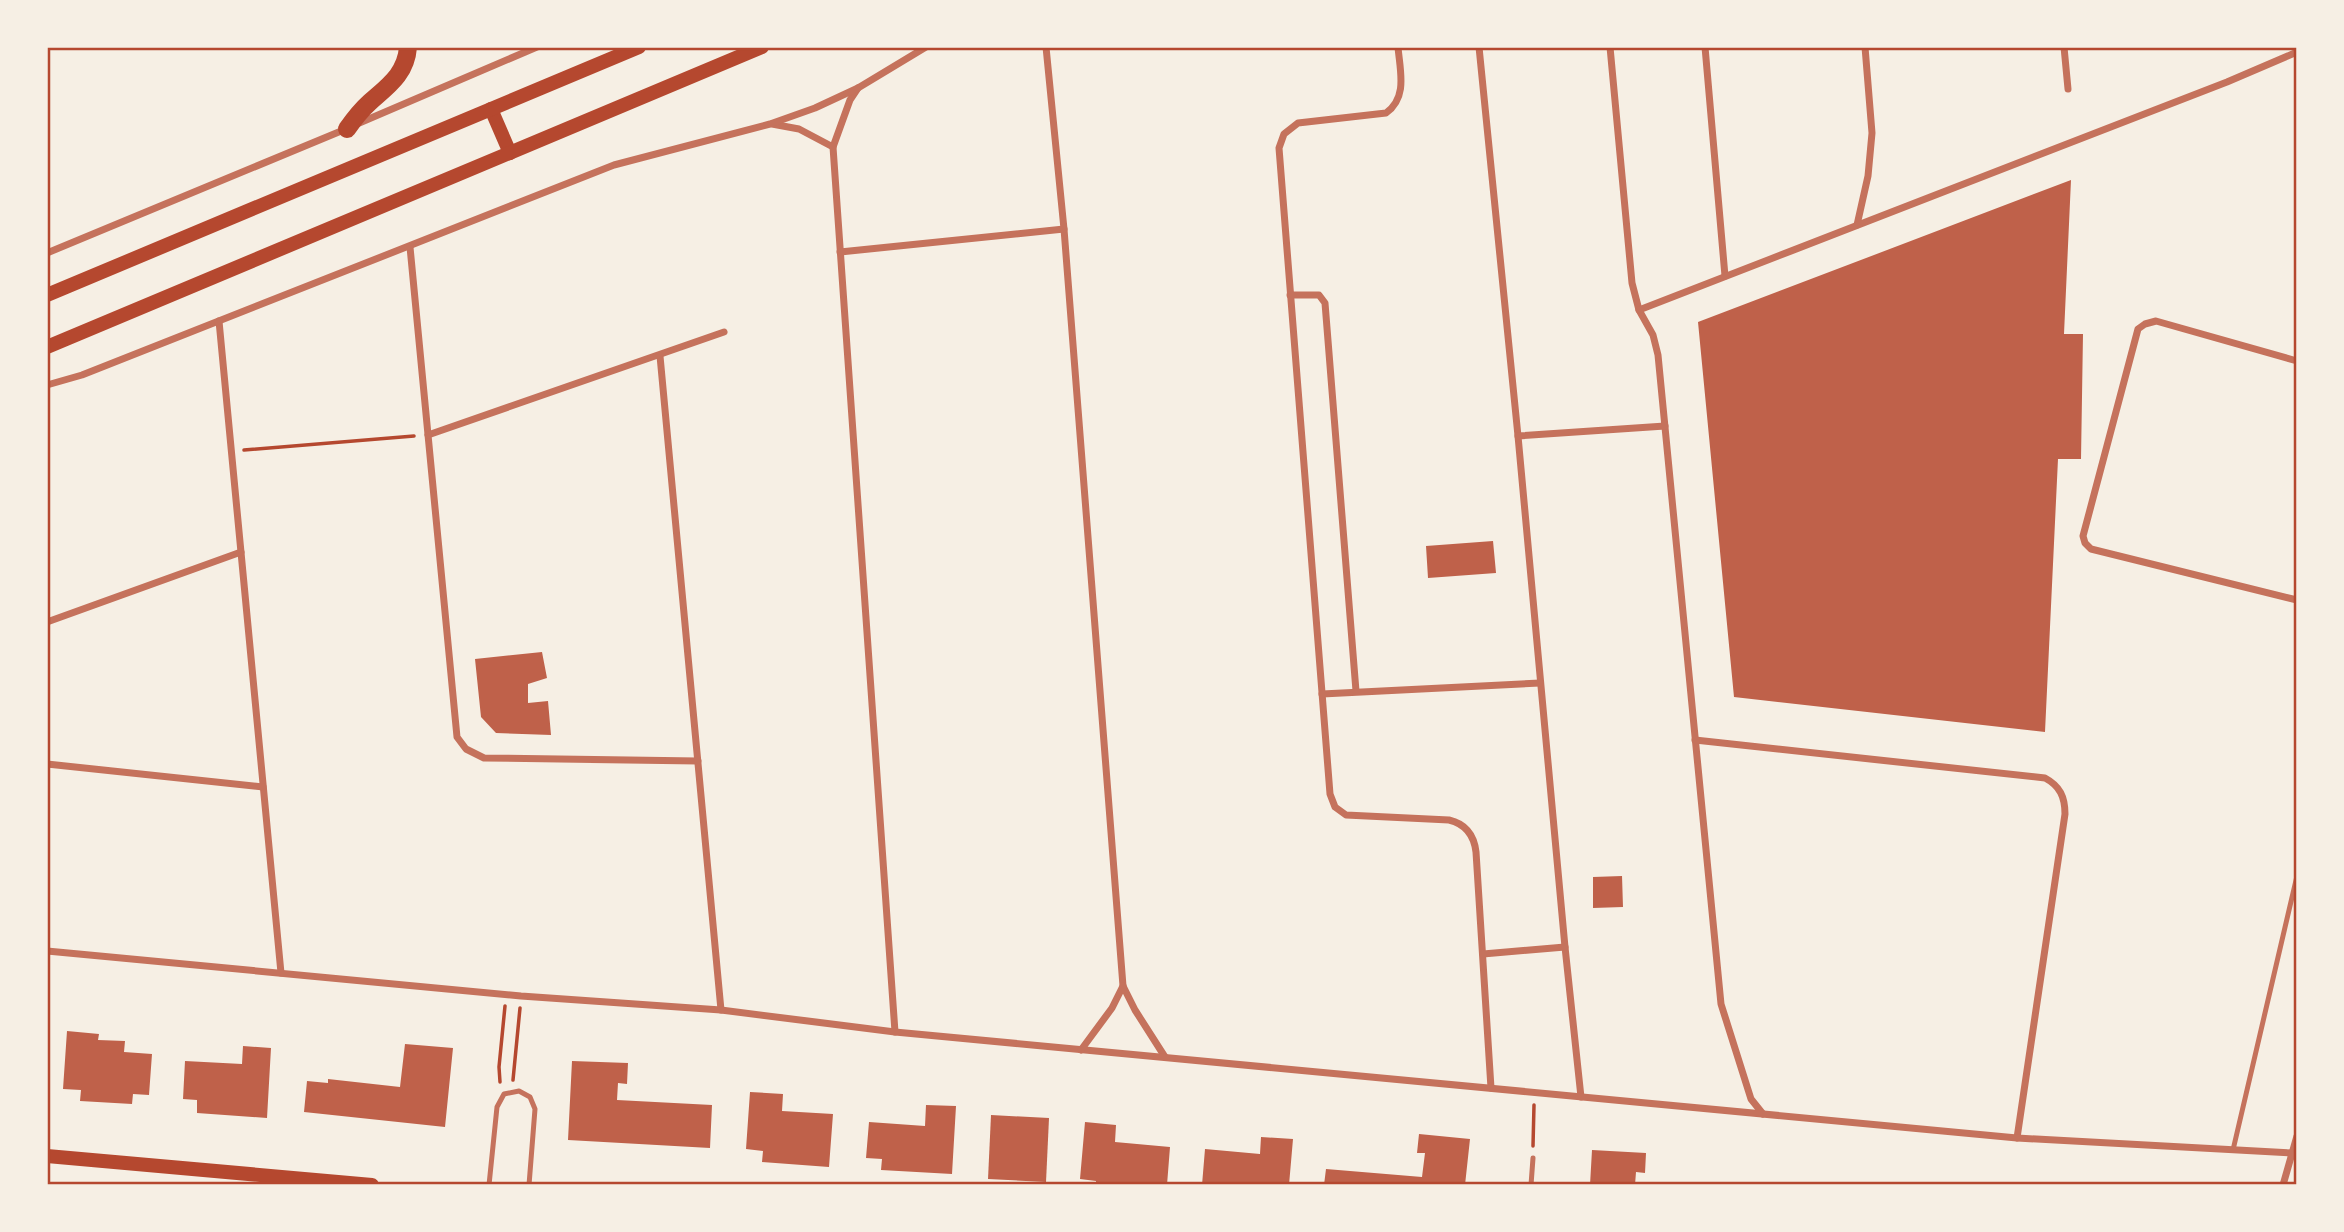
<svg xmlns="http://www.w3.org/2000/svg" width="2344" height="1232" font-family="'PT Sans',sans-serif">
  <style>
    .building { fill: #bf614a }
    .lines { fill: none; stroke-linecap: round; stroke-linejoin: round }
    .path { stroke: #b5482f; stroke-width: 3.5 }
    .service { stroke: #c5725c; stroke-width: 5 }
    .minor { stroke: #c5725c; stroke-width: 7 }
    .secondary { stroke: #b5482f; stroke-width: 14 }
    .primary { stroke: #b5482f; stroke-width: 18 }
    .neatline { fill: none; stroke: #b5482f; stroke-width: 2.5 }
  </style>
  <rect width="100%" height="100%" fill="#f6efe4"/>
  <!-- building -->
  <g class="building">
    <path d="M2071,180L2064,334H2083L2081,459H2058L2045,732L1734,697L1698,322Z"/>
    <path d="M1493,541L1496,573L1428,578L1426,546Z"/>
    <path d="M542,652L547,678L528,684V703L548,701L551,735L496,733L481,717L475,659Z"/>
    <path d="M1622,876L1623,907L1593,908V877Z"/>
    <path d="M67,1031L99,1034L98,1040L125,1041L124,1052L152,1054L149,1095L133,1094L132,1104L80,1101L81,1090L63,1089Z"/>
    <path d="M405,1044L453,1048L445,1127L304,1112L307,1081L328,1083V1079L400,1087Z"/>
    <path d="M243,1046L271,1048L267,1118L197,1113V1100L183,1099L185,1061L242,1064Z"/>
    <path d="M572,1061L628,1063L627,1084L618,1083L617,1100L712,1105L710,1148L568,1140Z"/>
    <path d="M750,1092L783,1094L782,1111L833,1114L829,1167L762,1162L763,1151L746,1149Z"/>
    <path d="M926,1105L956,1106L952,1174L881,1170L882,1159L866,1158L869,1122L925,1126Z"/>
    <path d="M991,1115L1049,1118L1046,1182L988,1179Z"/>
    <path d="M1085,1122L1116,1125L1115,1142L1170,1147L1167,1185H1096V1181L1080,1179Z"/>
    <path d="M1419,1134L1470,1139L1465,1185H1324L1326,1169L1422,1177L1425,1153H1417Z"/>
    <path d="M1261,1137L1293,1139L1289,1185H1202L1205,1149L1260,1154Z"/>
    <path d="M1592,1150L1646,1153L1645,1173L1636,1172L1635,1185H1590Z"/>
  </g>
  <g class="lines">
    <!-- path -->
    <g class="path">
      <path d="M244,450L414,436"/>
      <path d="M513,1080L520,1008"/>
      <path d="M500,1082L499,1067L505,1006"/>
      <path d="M1533,1146L1534,1105"/>
    </g>
    <!-- service -->
    <g class="service">
      <path d="M2233,1150L2297,876"/>
      <path d="M489,1185L497,1107L504,1094L519,1091L530,1097L535,1109L529,1185"/>
      <path d="M1531,1185L1533,1158"/>
    </g>
    <!-- minor -->
    <g class="minor">
      <path d="M1046,47L1064,229L1123,986L1135,1010L1165,1057"/>
      <path d="M1398,47C1400,71 1408,97 1386,113L1298,123L1284,134L1279,148L1330,794L1335,807L1346,815L1449,820C1466,824 1474,835 1476,852L1491,1088"/>
      <path d="M1479,47L1518,436L1565,947L1581,1097"/>
      <path d="M1610,47L1632,283L1639,310L1653,335L1658,355L1721,1004L1751,1099L1763,1114"/>
      <path d="M1705,47L1725,276"/>
      <path d="M2064,47L2068,89"/>
      <path d="M858,88L850,100L833,147L895,1032"/>
      <path d="M357,124L537,47"/>
      <path d="M772,124L799,129L833,147"/>
      <path d="M1857,225L1868,176L1872,133L1865,47"/>
      <path d="M410,247L457,737L466,749L484,758L698,761"/>
      <path d="M840,252L1064,229"/>
      <path d="M47,253L346,129"/>
      <path d="M1290,295H1319L1325,303L1356,691"/>
      <path d="M1639,310L2227,82L2297,52"/>
      <path d="M219,321L281,973"/>
      <path d="M660,356L721,1010"/>
      <path d="M2297,361L2156,321L2145,324L2138,329L2083,536L2085,543L2091,549L2297,600"/>
      <path d="M47,385L82,375L614,165L770,124L815,108L858,88L926,47"/>
      <path d="M428,435L724,332"/>
      <path d="M1518,436L1665,426"/>
      <path d="M47,622L241,552"/>
      <path d="M1322,694L1540,683"/>
      <path d="M1695,740L2045,778C2060,786 2065,797 2065,814L2017,1138"/>
      <path d="M47,764L263,787"/>
      <path d="M47,951L521,996L721,1010L895,1032L2017,1138L2292,1153"/>
      <path d="M1483,954L1565,947"/>
      <path d="M1081,1050L1112,1008L1123,986"/>
      <path d="M2283,1185L2297,1136"/>
    </g>
    <!-- secondary -->
    <g class="secondary">
      <path d="M491,109L510,153"/>
      <path d="M47,295L639,47"/>
      <path d="M47,347L762,47"/>
      <path d="M47,1156L372,1185"/>
    </g>
    <!-- primary -->
    <path class="primary" d="M347,129C354,119 361,110 370,102C388,86 406,74 408,47"/>
  </g>
  <!-- border -->
  <rect width="2344" height="1232" fill="none" stroke="#f6efe4" stroke-width="98"/>
  <rect x="49" y="49" width="2246" height="1134" class="neatline"/>
</svg>
